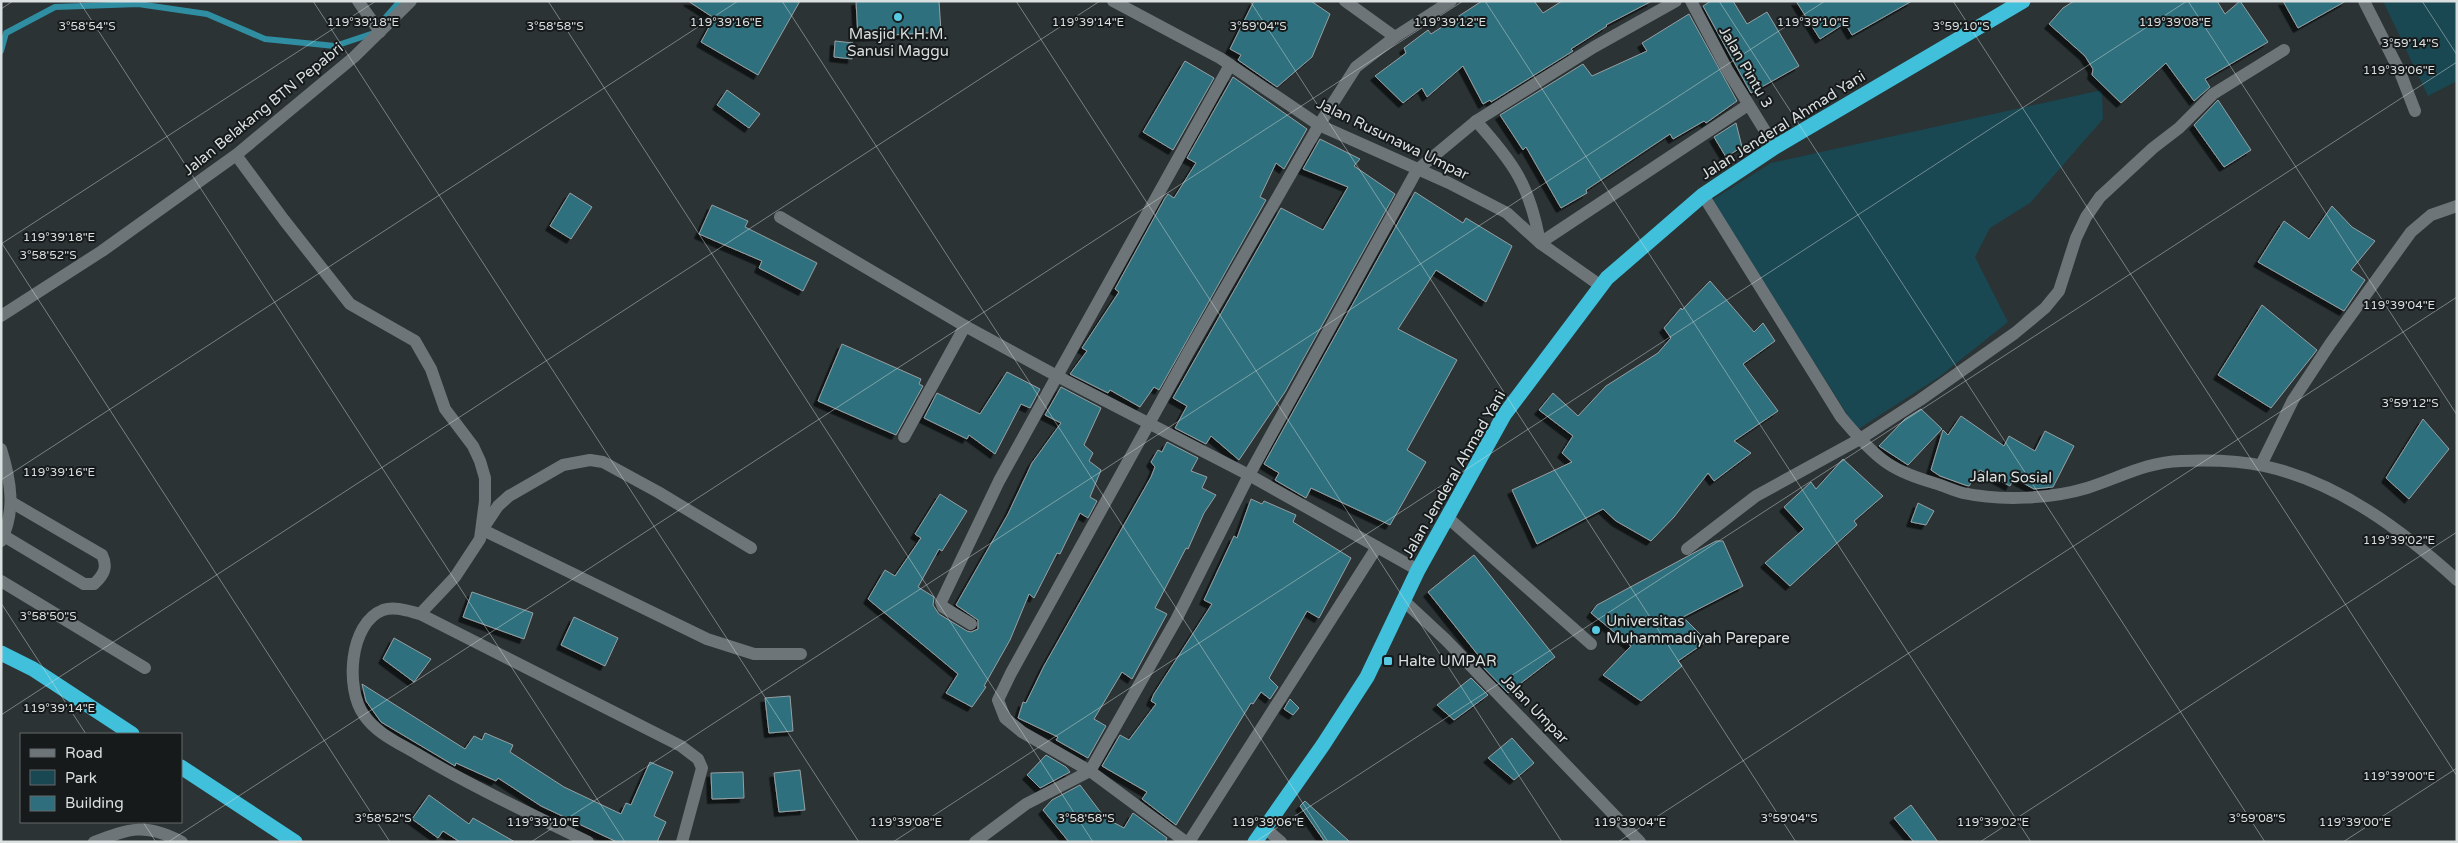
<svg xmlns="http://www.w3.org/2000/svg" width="2458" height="843" font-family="'Varela Round',sans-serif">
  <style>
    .green { fill: #194752 }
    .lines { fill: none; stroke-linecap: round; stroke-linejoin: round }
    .stream { stroke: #2f8ea2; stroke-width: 6 }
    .building { fill: #2f6f7d; stroke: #96a0a2; filter: url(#shadow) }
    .minor { stroke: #6d7578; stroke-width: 12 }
    .highway { stroke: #41c0db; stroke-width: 15 }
    .ticks { fill: none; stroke: #dadfe0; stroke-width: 1; stroke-opacity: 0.45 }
    .poi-dot { fill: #57c9e2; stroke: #161a1b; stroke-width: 2 }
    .labels { text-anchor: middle; stroke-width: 4; stroke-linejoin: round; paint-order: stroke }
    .poi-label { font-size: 15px; fill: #dadfe0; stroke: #161a1b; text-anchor: start }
    .street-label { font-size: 15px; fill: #dadfe0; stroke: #161a1b }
    .ticks-label { font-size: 12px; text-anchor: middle; fill: #dadfe0; stroke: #161a1b; stroke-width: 4; stroke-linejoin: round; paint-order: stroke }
  </style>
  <defs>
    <filter id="shadow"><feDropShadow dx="-4.5" dy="4.5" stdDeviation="0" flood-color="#0009"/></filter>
  </defs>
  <rect width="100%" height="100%" fill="#2b3335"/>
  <!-- green -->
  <g class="green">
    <path d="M2383,1H2457V81L2428,96Z"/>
    <path d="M2102,90L2103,119L2030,203L1990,228L1975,257L2008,322L1939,377L1857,430L1712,200L1771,163Z"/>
  </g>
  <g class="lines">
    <!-- stream -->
    <g class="stream">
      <path d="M386,17L400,1"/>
      <path d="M1,51L6,33L55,7L138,4L207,14L265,39L335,46L371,34"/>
    </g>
  </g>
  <!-- building -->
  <g class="building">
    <path d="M688,1H800L758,75L701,42L714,18Z"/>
    <path d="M856,1H939L941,32L858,37Z"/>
    <path d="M1254,1H1311L1330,14L1312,57L1277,87L1238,60L1241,55L1230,49Z"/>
    <path d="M1482,1H1534L1543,13L1562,1H1652L1606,25L1607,26L1571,49L1573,51L1491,102L1490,100L1483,104L1463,66L1427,97L1422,88L1403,103L1375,76L1406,53L1404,48L1428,30L1431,34Z"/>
    <path d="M1711,1H1733L1747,24L1767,12L1799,66L1751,93L1703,6Z"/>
    <path d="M1796,1H1912L1852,35L1845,23L1820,39Z"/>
    <path d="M2074,1H2217L2225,14L2240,1L2268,42L2205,79L2210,87L2194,101L2166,63L2121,103L2092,75L2093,69L2085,56L2049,24L2063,8Z"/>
    <path d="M2283,1H2346L2298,28Z"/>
    <path d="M1689,14L1737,101L1706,123L1704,121L1673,139L1670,134L1586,190L1587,193L1561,208L1526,147L1523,150L1500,115L1583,64L1592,76L1647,51L1642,43Z"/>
    <path d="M835,41L853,43L852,59L834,57Z"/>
    <path d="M1185,61L1214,78L1173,150L1143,132Z"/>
    <path d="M1233,77L1307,129L1284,169L1276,163L1260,197L1266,200L1159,390L1154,387L1140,407L1110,390L1108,393L1070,374L1087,351L1082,348L1119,292L1115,289L1165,198L1168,194L1174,198L1196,163L1187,158Z"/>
    <path d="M727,90L760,114L749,128L717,105Z"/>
    <path d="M2218,100L2251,150L2224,167L2194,125Z"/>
    <path d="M1736,123L1742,147L1726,157L1714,137Z"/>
    <path d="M1320,139L1360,159L1354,166L1395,194L1285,392L1239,460L1211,436L1206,444L1175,428L1187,406L1173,398L1281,208L1323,230L1348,187L1303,169Z"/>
    <path d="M1415,192L1463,223L1466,218L1512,246L1486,302L1436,270L1398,329L1457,360L1407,450L1426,462L1390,525L1311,488L1306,498L1275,480L1279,473L1264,464Z"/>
    <path d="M570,193L592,207L571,239L550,226Z"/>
    <path d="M712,205L748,221L745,227L817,263L803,291L759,268L762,261L699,234Z"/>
    <path d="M2332,206L2352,227L2375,241L2351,270L2365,280L2344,311L2258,262L2284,221L2309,239Z"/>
    <path d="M1710,281L1754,332L1763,323L1775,341L1743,364L1778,411L1734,441L1751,453L1714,481L1708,473L1674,517L1651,541L1616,521L1603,509L1537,544L1512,490L1572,462L1562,453L1573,436L1539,410L1553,393L1578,416L1606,386L1658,353L1671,338L1664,328L1681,308L1682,310Z"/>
    <path d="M2262,305L2317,350L2271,408L2218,375Z"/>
    <path d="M842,344L921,379L919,384L923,386L896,435L818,401Z"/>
    <path d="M1007,372L1040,389L1030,408L1021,404L995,454L969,435L967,439L924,418L937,393L980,414Z"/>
    <path d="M1061,387L1101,408L1084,445L1093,453L1089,461L1101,470L1090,497L1097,501L1088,518L1080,513L1060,554L1057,553L1034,598L1029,594L1010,640L984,686L986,687L972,707L946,693L958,674L868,599L885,570L895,576L921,538L915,534L940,494L967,511L942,551L939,549L918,587L934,597L933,605L939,614L967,631L971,632L978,629V620L956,605L1008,514L1032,463L1061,423L1045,415Z"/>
    <path d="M1921,409L1942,429L1908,465L1879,446L1905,419Z"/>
    <path d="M1961,416L2004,446L2009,436L2035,451L2045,431L2074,446L2053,487L2034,489L2014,478L2010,486L1980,470L1969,486L1965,485L1940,476L1931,470L1943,430L1948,435Z"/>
    <path d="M2423,419L2449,449L2409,499L2386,478Z"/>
    <path d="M1167,442L1198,458L1191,471L1207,477L1202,488L1216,495L1204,513L1188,549L1186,548L1155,608L1167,614L1132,679L1122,672L1094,719L1106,726L1088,758L1056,740L1058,737L1018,718L1023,702L1026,703L1044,666L1151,477L1155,467L1151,462L1158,450L1162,452Z"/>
    <path d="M1843,459L1883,496L1854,521L1857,525L1790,586L1765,563L1804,529L1784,507L1811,482L1816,489Z"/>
    <path d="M1251,499L1262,504L1264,501L1296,515L1293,522L1351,558L1319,618L1307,611L1269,678L1278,687L1270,699L1261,692L1253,704L1251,703L1176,825L1142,799L1147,792L1102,766L1120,735L1129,740L1156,704L1151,701L1154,694L1212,604L1204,600L1234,536L1237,538Z"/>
    <path d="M1918,503L1934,511L1926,525L1911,522Z"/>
    <path d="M1716,541H1723L1743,586L1683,617L1707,641L1678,661L1682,666L1641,701L1603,675L1631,646L1591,613L1597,605Z"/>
    <path d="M1474,555L1555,657L1508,693L1483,667L1486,665L1428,592Z"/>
    <path d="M472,592L533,613L524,639L463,617Z"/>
    <path d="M574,617L618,638L605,666L561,645Z"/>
    <path d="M394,638L431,659L414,682L383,659Z"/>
    <path d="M1471,678L1488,695L1454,720L1437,705Z"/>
    <path d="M362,684L465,749L474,736L482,740L485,733L513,745L510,752L564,787L621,814L626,803L631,805L650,762L673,772L654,816L666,822L657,842H617L541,806L498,778L496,781L456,763L455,766L381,722L366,701Z"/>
    <path d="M790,696L793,731L769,733L765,698Z"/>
    <path d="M1290,699L1299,708L1293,715L1284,709Z"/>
    <path d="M1512,738L1534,763L1514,780L1488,758Z"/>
    <path d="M1046,755L1066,767L1070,772L1040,788L1027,775Z"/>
    <path d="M800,770L805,810L779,812L774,773Z"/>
    <path d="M743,772L744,798L712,799L711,773Z"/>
    <path d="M1080,785L1105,818L1124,828L1133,813L1167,838L1165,842H1069L1043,810L1052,800Z"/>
    <path d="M429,795L469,824L473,818L515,842H460L443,831L438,838L412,819Z"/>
    <path d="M1305,801L1350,842H1325L1300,806Z"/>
    <path d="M1911,805L1938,842H1914L1894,818Z"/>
  </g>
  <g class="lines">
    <!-- minor -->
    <g class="minor">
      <path d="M358,1L380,32"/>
      <path d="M1113,1L1220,58L1319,125L1449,183L1507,213L1540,243L1601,286"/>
      <path d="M1345,1L1395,37"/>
      <path d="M1691,1L1728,71L1775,147"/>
      <path d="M2364,1L2400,72L2415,111"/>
      <path d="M1476,121C1514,163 1530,186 1540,243L1748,105"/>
      <path d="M236,155L284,220L350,304L415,341L431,369L445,409L473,446L480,461L485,478V501L480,539L455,577L420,614"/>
      <path d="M1703,195L1841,417C1854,432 1867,448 1883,460C1897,471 1914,477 1931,482C1942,485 1952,490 1963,493C2000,501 2051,499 2087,488C2119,478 2146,462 2181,461C2208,460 2237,460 2264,466C2338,482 2402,530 2457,580"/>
      <path d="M780,217L965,326L1057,376L999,481L941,602L943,607L971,624"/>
      <path d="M1,316L102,251L236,155L354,57L411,1"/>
      <path d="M904,437L965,326"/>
      <path d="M1,449C11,481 16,511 1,541"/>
      <path d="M2261,465L2293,400L2330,344L2411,232L2431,215L2457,206"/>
      <path d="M1447,517L1591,644"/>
      <path d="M484,527L498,506L509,496L563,465L590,460L603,462L658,492L751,548"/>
      <path d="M483,530L707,639L754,654H801"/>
      <path d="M4,536L84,584H94C104,575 108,567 102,555L11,502"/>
      <path d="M1687,549L1756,496L1860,439L1920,400L2015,333L2045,308L2059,291L2076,238L2086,217L2100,197L2153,148L2179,128L2213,94L2284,50"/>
      <path d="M1418,570L1249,475L1417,170L1476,121L1594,47L1676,1"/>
      <path d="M1,581L145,668"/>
      <path d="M1404,601L1446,640L1640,842"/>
      <path d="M1090,771L1022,732L1005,718L998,700L1011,673L1188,353L1319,125L1356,67L1395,37L1451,1"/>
      <path d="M1265,828L1281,842"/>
      <path d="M94,842C131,828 145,823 182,842"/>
      <path d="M588,842C531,814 473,787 419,755C399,743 377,734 364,715C345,689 349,623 383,610C395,606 408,611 420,614L681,746L698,759L702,768L682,842"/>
      <path d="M975,842L1026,804L1090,771"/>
      <path d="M1186,842L1090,771L1176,620L1249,475L1057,376L1230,65"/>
      <path d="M1189,842L1377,547"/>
    </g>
    <!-- highway -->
    <g class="highway">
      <path d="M1,653L33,669L132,734"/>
      <path d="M181,767L295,842"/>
      <path d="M1255,842L1323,745L1367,677L1418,570L1504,415L1607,278L1703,195L1775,147L2023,1"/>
    </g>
  </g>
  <!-- ticks -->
  <path class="ticks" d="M79,1L625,842M313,1L859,842M548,1L1093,842M782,1L1328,842M1016,1L1562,842M1250,1L1796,842M1485,1L2031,842M1719,1L2265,842M1953,1L2457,776M2188,1L2457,415M2422,1L2457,55M1,9L13,1M1,242L390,842M1,244L376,1M1,480L738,1M1,603L86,734M1,715L1100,1M143,822L156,842M168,842L1463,1M531,842L1825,1M893,842L2187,1M1255,842L2457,62M1618,842L2457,297M1980,842L2457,532M2343,842L2457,768"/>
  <!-- markers -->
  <g class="poi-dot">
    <circle cx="898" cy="17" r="5"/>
    <circle cx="1596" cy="630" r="5"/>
    <rect x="1383" y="656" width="10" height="10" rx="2.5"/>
  </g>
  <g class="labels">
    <!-- poi labels -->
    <g class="poi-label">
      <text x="898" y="39" text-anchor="middle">Masjid K.H.M.<tspan x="898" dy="17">Sanusi Maggu</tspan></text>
      <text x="1606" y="626">Universitas<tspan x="1606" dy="17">Muhammadiyah Parepare</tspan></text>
      <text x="1398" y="666">Halte UMPAR</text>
    </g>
    <!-- street labels -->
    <g class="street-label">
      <text transform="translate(1746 67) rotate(60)" y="5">Jalan Pintu 3</text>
      <text transform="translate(263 109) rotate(-39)" y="5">Jalan Belakang BTN Pepabri</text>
      <text transform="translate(1783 125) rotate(-32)" y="5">Jalan Jenderal Ahmad Yani</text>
      <text transform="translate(1393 139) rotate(26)" y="5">Jalan Rusunawa Umpar</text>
      <text transform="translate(1454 474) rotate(-60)" y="5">Jalan Jenderal Ahmad Yani</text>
      <text transform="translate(2011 477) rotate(1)" y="5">Jalan Sosial</text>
      <text transform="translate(1535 709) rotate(46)" y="5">Jalan Umpar</text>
    </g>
  </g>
  <g class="ticks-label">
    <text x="363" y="26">119°39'18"E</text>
    <text x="726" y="26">119°39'16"E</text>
    <text x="1088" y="26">119°39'14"E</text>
    <text x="1450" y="26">119°39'12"E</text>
    <text x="1813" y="26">119°39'10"E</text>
    <text x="2175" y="26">119°39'08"E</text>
    <text x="87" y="30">3°58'54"S</text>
    <text x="555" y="30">3°58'58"S</text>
    <text x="1258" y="30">3°59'04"S</text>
    <text x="1961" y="30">3°59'10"S</text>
    <text x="2410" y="47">3°59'14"S</text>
    <text x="2399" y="74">119°39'06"E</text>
    <text x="59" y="241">119°39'18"E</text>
    <text x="48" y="259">3°58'52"S</text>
    <text x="2399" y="309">119°39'04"E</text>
    <text x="2410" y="407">3°59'12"S</text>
    <text x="59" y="476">119°39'16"E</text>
    <text x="2399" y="544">119°39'02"E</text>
    <text x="48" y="620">3°58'50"S</text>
    <text x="59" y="712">119°39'14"E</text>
    <text x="2399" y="780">119°39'00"E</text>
    <text x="383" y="822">3°58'52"S</text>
    <text x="1086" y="822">3°58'58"S</text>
    <text x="1789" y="822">3°59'04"S</text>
    <text x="2257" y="822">3°59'08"S</text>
    <text x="543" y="826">119°39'10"E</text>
    <text x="906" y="826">119°39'08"E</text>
    <text x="1268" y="826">119°39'06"E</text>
    <text x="1630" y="826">119°39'04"E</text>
    <text x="1993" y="826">119°39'02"E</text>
    <text x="2355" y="826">119°39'00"E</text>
  </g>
  <!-- border -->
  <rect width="2458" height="843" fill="none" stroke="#dadfe0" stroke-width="5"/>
  <!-- legend -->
  <rect x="20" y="733" width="162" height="90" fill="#161a1b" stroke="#64696a"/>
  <rect x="30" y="749" width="25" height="8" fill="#6d7578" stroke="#64696a"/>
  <text x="65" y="758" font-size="15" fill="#dadfe0">Road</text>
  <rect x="30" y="770" width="25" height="15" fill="#194752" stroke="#64696a"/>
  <text x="65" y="783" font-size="15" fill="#dadfe0">Park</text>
  <rect x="30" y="796" width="25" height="15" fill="#2f6f7d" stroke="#64696a"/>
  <text x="65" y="808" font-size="15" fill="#dadfe0">Building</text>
</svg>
